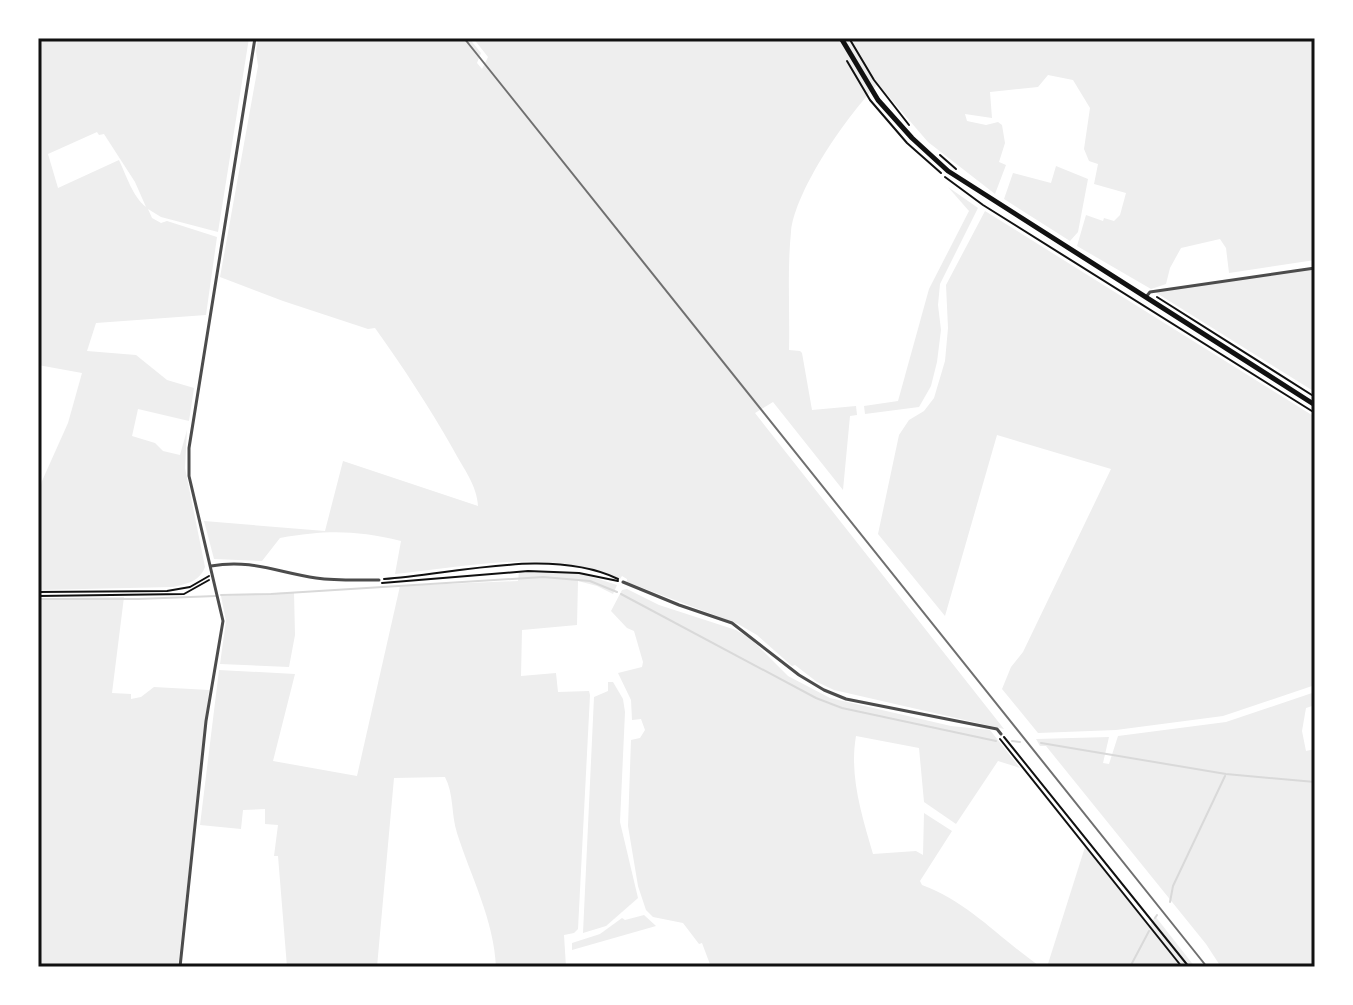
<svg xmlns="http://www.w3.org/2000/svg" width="1353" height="1005" font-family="Ubuntu,sans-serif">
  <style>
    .green { fill: #eee; fill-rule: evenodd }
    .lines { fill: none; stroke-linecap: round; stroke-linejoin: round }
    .stream { stroke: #d9d9d9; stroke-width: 2 }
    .path { stroke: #111; stroke-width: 2 }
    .minor { stroke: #4c4c4c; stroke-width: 3 }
    .primary { stroke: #111; stroke-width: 5 }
    .rail { stroke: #707070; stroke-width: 2 }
    .neatline { fill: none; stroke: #111; stroke-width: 3 }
  </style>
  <rect width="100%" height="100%" fill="#fff"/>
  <!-- green -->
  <g class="green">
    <path d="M38,38H249L218,232L161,217L148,209L152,218L161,223L167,221L217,237L206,315L96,323L87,351L136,355L167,380L194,388L189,421L138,409L132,436L155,443L163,451L180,455L187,430L185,468L205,567C200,581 187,584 173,587L38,590V499L42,481L68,423L82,373L38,365ZM97,132L99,135L104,134L135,182L146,207C133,197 126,175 119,160L58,188L48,154Z"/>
    <path d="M258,38H469L481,53L477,63L482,69L488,57L473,38H1315V260L1229,273L1226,248L1220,239L1181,248L1170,268L1166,284L1151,289L1077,246L1086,215L1103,221L1104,218L1114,221L1120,215L1126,193L1094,184L1098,164L1089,161L1084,149L1090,108L1073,80L1048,75L1038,87L990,92L992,118L965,114L967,121L986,125L998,122L1002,125L1005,143L999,162L1006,165L995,194L928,142L878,84C848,114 795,190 791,232C787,271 790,311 789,350L800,351L802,353L812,410L856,406L857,415L850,416L843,490L773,402L755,413L1004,729L834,690L817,682L795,665L792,666L757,635L738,624L627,582V579L622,576L620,579C552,547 467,567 395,574L401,541C354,530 327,530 280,538L262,561L214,559L204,521L325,531L343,461L478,506C477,485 463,468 453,449C429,407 403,367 375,328L368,329L283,301L220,277L258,66L256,51Z"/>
    <path d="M1056,166L1088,179L1078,232L1070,241L1004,199L1013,173L1051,183Z"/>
    <path d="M948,187L978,208L940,284L938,305L941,330L937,362L931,386L919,407L865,414L864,406L898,401L929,289L969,211Z"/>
    <path d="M985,211L1315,417V685L1223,716L1116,730L1038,733L1002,689L1011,667L1023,652L1111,469L997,435L945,616L878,534L899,435L909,420L924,411L934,398L945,361L948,328L946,285Z"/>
    <path d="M1315,268V392L1155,292Z"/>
    <path d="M519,571L580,573L617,585L613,594L597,586L578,581L577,625L522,630L521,676L556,673L558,692L589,691L590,695L578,929L574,933L564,935L566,967H496C494,920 471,877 457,833C451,814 454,794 445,777L394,778L377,967H287L278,856H274L278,825L265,824V809L243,810L241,829L200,825L219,670L295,674L273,761L357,776L400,586L518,581Z"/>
    <path d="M627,589L659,605L736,630L751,639L788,676L830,698L951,726L990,730L1020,768L998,761L956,824L924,802L919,748L856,736C849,776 862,816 873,854L916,851L923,855L924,813L952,831L920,881L922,885C969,902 1001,940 1041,967H711L702,943L699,944L683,923L653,917L646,910L638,886L628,826L631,740L640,738L645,730L641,719L632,720L631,700L618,673L642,667L643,662L634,631L627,628L611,611L622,590Z"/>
    <path d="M294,592L295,635L289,667L220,664L226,621L221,596Z"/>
    <path d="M124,597L112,693L131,694V699L141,697L154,687L209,690L178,967H38L41,958L38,957V598Z"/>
    <path d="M608,682H613L623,699L625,712L620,822L638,898L606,926L583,933L594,697L608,691Z"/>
    <path d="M1315,692V705L1306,708L1302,731L1306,751L1315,749V967H1221L1206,944L1046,746H1040L1036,739L1109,737L1103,763L1109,764L1118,736L1226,722Z"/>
    <path d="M1085,847L1149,927L1155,916L1195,967H1047Z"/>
    <path d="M644,915L656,926L572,950V943L600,934L622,918L625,920Z"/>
  </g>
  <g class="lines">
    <!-- stream -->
    <g class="stream">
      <path d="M621,594L816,698L842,708L996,741"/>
      <path d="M221,595L271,594L543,577L590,581L617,592"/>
      <path d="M38,599H138L216,596"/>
      <path d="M1012,741L1020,742"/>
      <path d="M1041,743L1226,774L1315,782"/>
      <path d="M1170,902L1173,886L1225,776"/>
      <path d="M1155,918L1157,915"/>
      <path d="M1130,967L1149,931"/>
    </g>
    <!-- path -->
    <g class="path">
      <path d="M849,38L874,80L909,125"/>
      <path d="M847,61L870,100L907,143L941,173"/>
      <path d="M940,155L956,169"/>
      <path d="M945,177L983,205L1315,413"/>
      <path d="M1157,297L1315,397"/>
      <path d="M384,579C456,574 551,547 618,579"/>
      <path d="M382,583L528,571L579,573L618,581"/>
      <path d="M38,592L167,591L190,587L209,576"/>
      <path d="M38,596L184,594L209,580"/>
      <path d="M1004,737L1189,967"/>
      <path d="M1000,739L1182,967"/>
    </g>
    <!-- minor -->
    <g class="minor">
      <path d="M1146,297L1150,292L1315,268"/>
      <path d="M211,566C251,559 277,572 316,578C337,581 358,580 379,580"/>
      <path d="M623,582L679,605L732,623L799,675L824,690L846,699L997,729L1001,734"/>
      <path d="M180,967L206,721L223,621L189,476V448L255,38"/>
    </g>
    <!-- primary -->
    <path class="primary" d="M841,38L878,100L912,138L948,171L1315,405"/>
    <!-- rail -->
    <path class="rail" d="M464,38L1207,967"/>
  </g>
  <!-- border -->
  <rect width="1353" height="1005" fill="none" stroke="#ffffff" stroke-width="80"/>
  <rect x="40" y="40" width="1273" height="925" class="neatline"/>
</svg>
